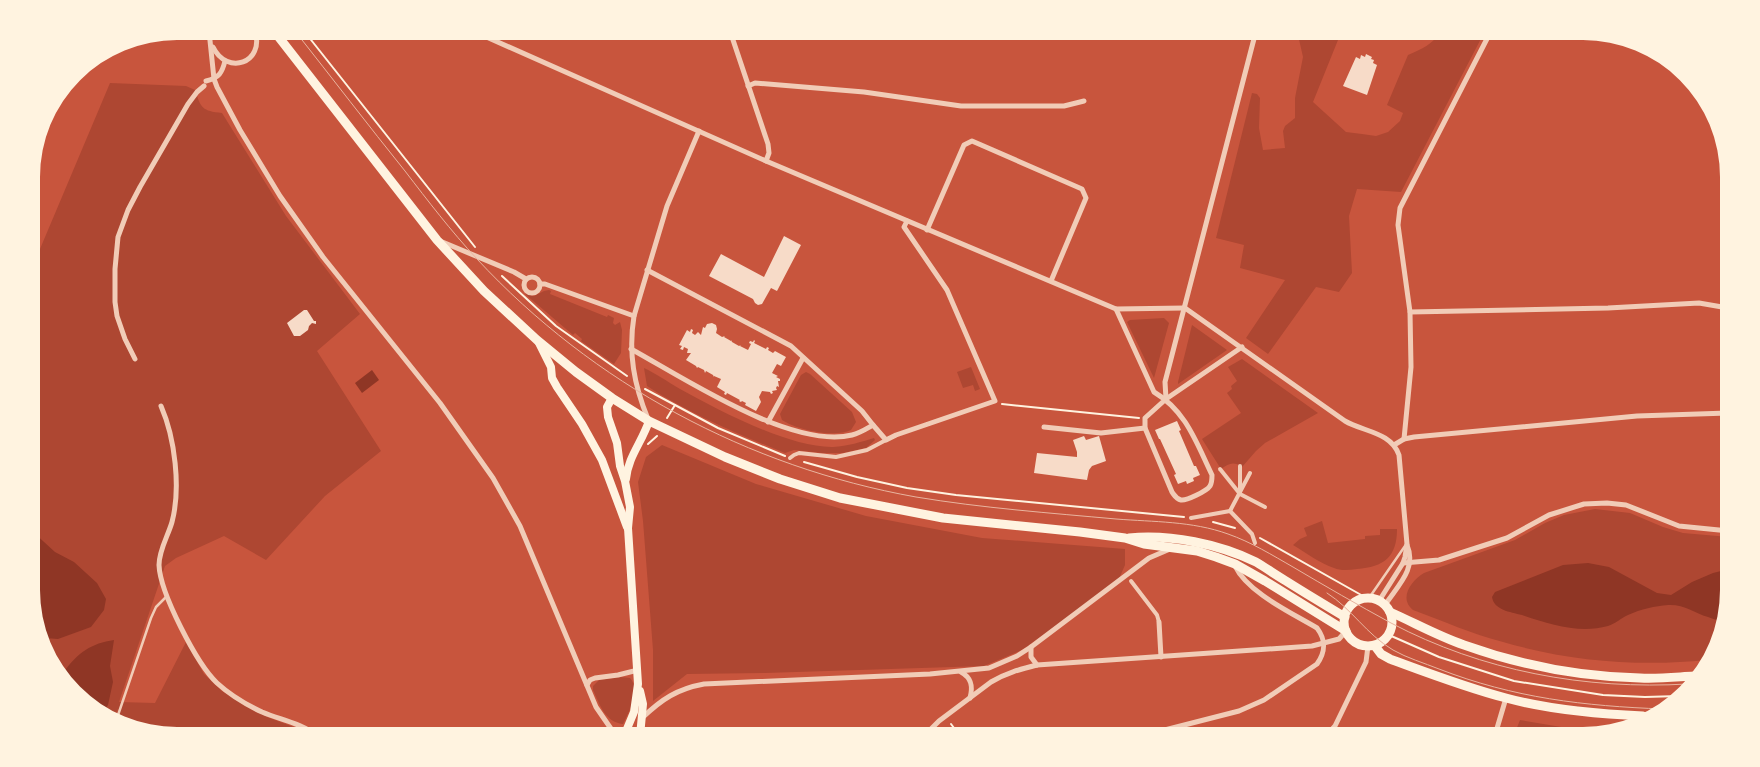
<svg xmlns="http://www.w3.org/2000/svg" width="1760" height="767" font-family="Mulish,sans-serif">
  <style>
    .green { fill: #ae4732 }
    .water { fill: #8f3625 }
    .building { fill: #f7dbc8 }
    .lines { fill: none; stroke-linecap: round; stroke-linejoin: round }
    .path { stroke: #fff3e0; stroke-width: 2 }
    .service { stroke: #f1ccb7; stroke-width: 2.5 }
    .pedestrian { stroke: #f1ccb7; stroke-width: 4 }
    .minor { stroke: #f1ccb7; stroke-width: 5 }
    .secondary { stroke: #fff3e0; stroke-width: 8 }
    .primary { stroke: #fff3e0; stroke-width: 9 }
    .tram { stroke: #e9b49f; stroke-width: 1 }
  </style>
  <rect width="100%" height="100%" fill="#c8553d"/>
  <!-- green -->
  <g class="green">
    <path d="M1299,31H1330L1338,40L1313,102L1346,132L1362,134L1376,136L1388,132L1400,121L1403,113L1387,105L1408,55C1422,49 1433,44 1441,31H1485L1401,192L1357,189L1349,216L1352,273L1339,292L1316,287L1268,354L1246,338L1285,280L1240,268L1244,245L1216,238L1252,93L1257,94L1260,98L1259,128L1263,150L1285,148L1283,131L1285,126L1295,118V98L1303,57L1298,35Z"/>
    <path d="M110,83L186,86L195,90C201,108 202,111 222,113L286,216L360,314L317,351L381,451L325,496L266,560L224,536L176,558L165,566L119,702L155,703L186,642L204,674L222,691L267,717L302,730L309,736H177L122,725L116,720L118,708L114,719L62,679L33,609L32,268Z"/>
    <path d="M549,290L551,291L550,294L607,317L608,315L614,318L613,323L615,325L620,322L622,330L621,353L614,364L581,341L582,339L575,333L573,335L525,294L534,296L544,291Z"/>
    <path d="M1164,318L1169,323L1154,378L1127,322L1130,320Z"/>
    <path d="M1192,325L1227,350L1178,384V382Z"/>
    <path d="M1242,359L1318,413L1265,443L1256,451L1242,467C1234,461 1229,463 1221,469L1202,439L1241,413L1227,393L1232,389L1231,386L1237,381L1228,367Z"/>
    <path d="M971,367L980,389L975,391L973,385L963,388L957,372Z"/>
    <path d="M644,368C655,373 668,382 680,389C718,410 790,448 833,447C848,446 861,442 874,438L875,440L866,448L843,453H822L794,450L785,453C738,434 690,414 647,386Z"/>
    <path d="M806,372L810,374L852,412L856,422L851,430C834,438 797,430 782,420L780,414L801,375Z"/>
    <path d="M662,445L756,484L866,516L982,538L1125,549V565L1118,581L1022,650L984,666L765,673L687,674L653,701V650L643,521L638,482L646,457Z"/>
    <path d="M1595,509L1630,513L1663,527L1683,533L1729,537V590L1718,645L1707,660C1639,667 1568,661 1503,642C1472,634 1443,621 1413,610C1398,598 1412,580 1424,573L1515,540L1545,523L1564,515Z"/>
    <path d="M1322,521L1328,543L1365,539V536L1380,535V529H1397C1397,557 1384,567 1357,569C1349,570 1341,571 1334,568C1320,563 1306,553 1293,545L1300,539L1307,536L1304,528Z"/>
    <path d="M620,677L630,678C641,690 629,712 623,724C605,722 600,705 593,690V686L599,680Z"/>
    <path d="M1520,720L1567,728L1604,731L1592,735H1514Z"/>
  </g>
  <!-- water -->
  <g class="water">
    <path d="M372,370L379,380L362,393L355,383Z"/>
    <path d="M32,531L55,552L74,562L97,583L106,599L104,610L91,627L58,639L45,638L33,609Z"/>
    <path d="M1588,563L1609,567L1657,593L1671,595L1692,582L1713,573L1729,569V590L1722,621C1718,620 1712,619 1708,617C1694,613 1684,604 1668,605C1655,606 1641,609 1628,615C1621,618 1615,624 1608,626C1579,634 1549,624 1522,615C1510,612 1494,610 1492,597L1495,592L1563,565Z"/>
    <path d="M114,640L110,666L113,682L108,705L104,711L66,682L64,672C77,653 92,643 114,640Z"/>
    <path d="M257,727L284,731L291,736H238L241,733Z"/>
  </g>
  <!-- building -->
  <g class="building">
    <path d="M1366,54L1372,57L1371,59L1374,60L1373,63L1377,65L1367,95L1343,86L1356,57L1360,59L1361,55L1365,57Z"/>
    <path d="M784,236L801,245L777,291L771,288L762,304L758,305L755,303L753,299L709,276L721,254L764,277Z"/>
    <path d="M304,310H307L314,321H316V324L312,323L309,326L308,330L300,336H294L287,323Z"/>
    <path d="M712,323L716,325L717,329L716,333L722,337L725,336L724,337L731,341V340L732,342L739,346L741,345L740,346L748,350L751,344L749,343L750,341L753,342L754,340L755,341L754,343L766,349L767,347L769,348L768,350L773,353L775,351L786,357L781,366L777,364L772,373L778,376L776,377L780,379V381H778L779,387L777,386L776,388L777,390L772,391L773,393L771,394L770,392L762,391L759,397L761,402L756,411L745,405L746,403L742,401L741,402L739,401L740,400L727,393L726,395L724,394L725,392L717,387L721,379L714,376V377L713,375L706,371L705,373L704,370L698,367L697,368L696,366L686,360L691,353H687L688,349L684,347L683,350L680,349L682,346L679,345L687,330L690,332L691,329L693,330L692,333L695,335L698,332L701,335L703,327L705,328L707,324Z"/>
    <path d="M1177,421L1181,430L1179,431L1194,466H1196L1200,475L1193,478L1194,481L1187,484L1186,481L1178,484L1174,475L1176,474L1160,439H1159L1155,430Z"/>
    <path d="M1084,436L1086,440L1099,436L1106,461L1092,466L1089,470L1087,480L1034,473L1037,453L1077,457V452L1073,440Z"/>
  </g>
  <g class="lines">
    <!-- path -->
    <g class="path">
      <path d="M304,31L475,247"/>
      <path d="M502,276L556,326L627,376"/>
      <path d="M645,389L718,428L785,456"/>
      <path d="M1002,404L1139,418"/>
      <path d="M667,418L675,405"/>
      <path d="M648,444L657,436"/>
      <path d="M804,462L857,477L907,488L956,495L1184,517"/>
      <path d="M1213,522L1235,528"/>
      <path d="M1260,538L1363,596"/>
      <path d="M1389,635L1439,657L1514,681L1603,695L1645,697L1679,696"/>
      <path d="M951,724L960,736"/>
    </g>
    <!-- service -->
    <g class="service">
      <path d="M1369,598L1405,546"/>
      <path d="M116,721L151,618L156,607L167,596"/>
    </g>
    <!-- pedestrian -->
    <g class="pedestrian">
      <path d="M790,458L794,455L799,453L836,457L867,450L886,440"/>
      <path d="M1240,466V494L1265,507"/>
      <path d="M1220,469L1240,494"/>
      <path d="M1230,511L1252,534L1255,543"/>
      <path d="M1191,518L1230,511L1250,473"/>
      <path d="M1131,581L1157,615L1159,622"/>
    </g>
    <!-- minor -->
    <g class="minor">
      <path d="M209,31L214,79L217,87L240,130L280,196L323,257L440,403L493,478L520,526L596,707L616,736"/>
      <path d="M473,31L766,161L1116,309L1185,308"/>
      <path d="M730,31L768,144L769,153L766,161"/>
      <path d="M213,47C227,76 265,63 255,31"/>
      <path d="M206,81C219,78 222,73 225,61"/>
      <path d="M748,86L755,83L864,92L961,106H1064L1084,101"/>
      <path d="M927,230L964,145L972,141L1082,189L1086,198L1051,281"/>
      <path d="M440,241L514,272L526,279"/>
      <circle cx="532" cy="285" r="8"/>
      <path d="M540,284H545L634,316"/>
      <path d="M1185,308L1345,421C1364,432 1391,432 1399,455L1407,544L1405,557L1403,563L1379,601"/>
      <path d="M1116,309L1154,392C1186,411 1196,442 1212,475C1212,479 1212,483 1210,486C1207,491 1186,501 1181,500C1176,499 1175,496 1172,492L1145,428V418L1166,399L1242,347"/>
      <path d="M1410,312L1608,308L1699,303L1728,308"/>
      <path d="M631,349C684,378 792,450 852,435C860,433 866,429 873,425L862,411L791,346L647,270"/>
      <path d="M135,359L125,339L117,316L115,302V269L118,237L128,210L140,187L188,104L197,92L204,86"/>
      <path d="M1166,399L1165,382L1256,31"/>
      <path d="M161,406C175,438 181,488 172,522C168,536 159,550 159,565C160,593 197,664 217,683C229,694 247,705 262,712C281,720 301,723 317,736"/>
      <path d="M648,419C634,385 628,353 634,316L667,206L699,131"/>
      <path d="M768,422L803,358"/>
      <path d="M873,425L886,440L896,435L995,401L947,290L904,227L907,221"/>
      <path d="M1044,427L1101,433L1145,428"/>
      <path d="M1404,439L1411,367L1410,312L1398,225L1400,208L1491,31"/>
      <path d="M1394,445L1404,439L1414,437L1637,416L1728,413"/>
      <path d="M1403,563L1439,560L1476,548L1507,538L1549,515L1584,504L1607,503L1626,505L1679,526L1729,531"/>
      <path d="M1385,605C1398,585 1417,569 1407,545"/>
      <path d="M1159,622L1161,657"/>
      <path d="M1031,647V657L1037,665"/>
      <path d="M961,672C972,678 973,687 970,698"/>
      <path d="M587,685L590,680L595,678L618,675L638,670"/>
      <path d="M642,718C662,699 677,689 704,684L930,674L989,668L1017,656L1031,647L1149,558L1170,549"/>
      <path d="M1495,735L1506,698"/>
      <path d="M924,736L939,721L991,682C1006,673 1021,669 1037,665L1312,646L1339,639L1346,631"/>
      <path d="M1138,736L1153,733L1239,711L1264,700L1317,664C1326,651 1326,640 1317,628C1292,613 1248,593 1235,566"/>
      <path d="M1326,736L1335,726L1366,662L1368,646"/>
    </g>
    <!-- secondary -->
    <g class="secondary">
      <path d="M539,343L551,367L552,378L557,387L582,424L602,460L627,527"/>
      <path d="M612,398L607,407L608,417L617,443L620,466L625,481L630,507L628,528L638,684L634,712L624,736"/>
      <path d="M626,479C628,457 642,442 649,421"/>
      <path d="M640,691L643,704L640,736"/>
    </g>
    <!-- primary -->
    <g class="primary">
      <path d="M274,31L437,240L484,291L537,340L576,372L612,398L649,421L725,457L780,479L840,498L943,518L1080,532L1125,538L1144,544L1197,551L1216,557L1235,564L1265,581L1346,631"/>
      <path d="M1129,538C1171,534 1219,544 1256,562C1266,568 1276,575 1286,581C1305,593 1325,605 1345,617"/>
      <circle cx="1368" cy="622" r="24"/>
      <path d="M1390,612C1415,623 1438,636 1464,645C1520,665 1580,677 1640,678C1658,679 1676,677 1694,676"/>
      <path d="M1375,646L1381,654L1390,659C1428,673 1467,688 1506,698C1550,710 1597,714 1643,716"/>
    </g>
    <!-- tram -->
    <g class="tram">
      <path d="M295,31C332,78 368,125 405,171C428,201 451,231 477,259C593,384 748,467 916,497C982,508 1050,513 1116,519C1154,522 1192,521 1228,534C1251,542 1272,555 1293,567C1325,586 1358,605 1391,623C1482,671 1585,690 1688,684"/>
      <path d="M1327,593C1352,609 1366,634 1393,650C1407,658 1424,663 1439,669C1514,698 1584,706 1663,709"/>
    </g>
  </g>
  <!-- crop -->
  <path d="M0 0H1760V767H0ZM177 40H1583A137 137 0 0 1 1720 177V590A137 137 0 0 1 1583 727H177A137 137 0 0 1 40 590V177A137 137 0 0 1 177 40Z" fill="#fff3e0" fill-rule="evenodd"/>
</svg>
